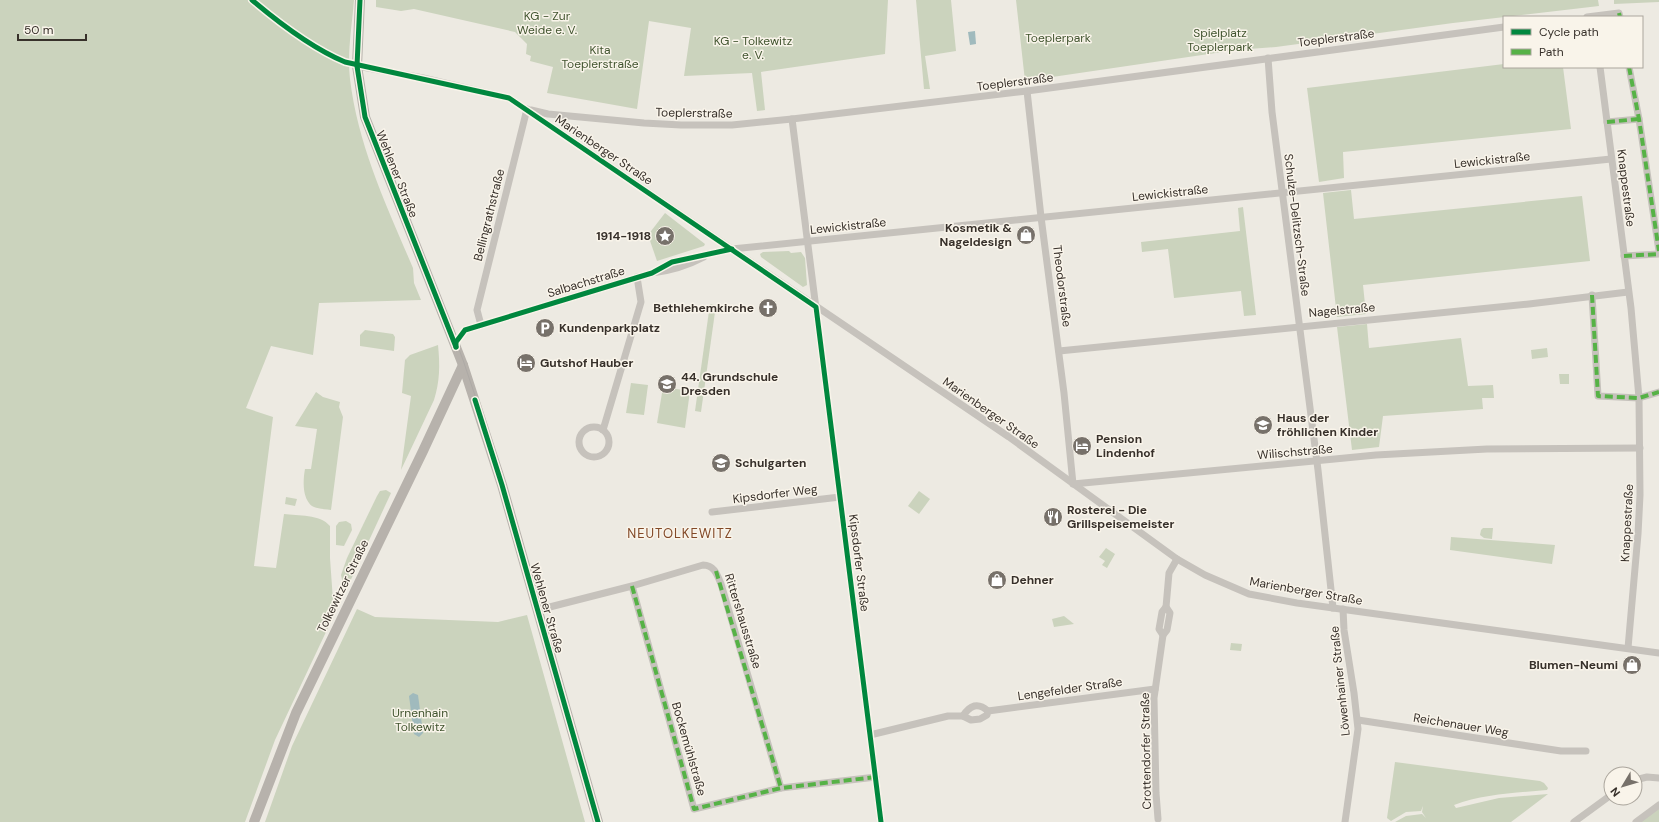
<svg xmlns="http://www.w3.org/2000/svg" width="1659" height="822" font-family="'DM Sans',sans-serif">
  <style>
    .green { fill: #cbd3bd }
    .water { fill: #a0babd }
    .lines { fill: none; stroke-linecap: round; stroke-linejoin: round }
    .street { stroke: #c6c2bc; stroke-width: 7 }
    .secondary { stroke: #b7b2ac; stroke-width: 10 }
    .tram { stroke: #aeaaa6; stroke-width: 1 }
    .quiet { stroke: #56b246; stroke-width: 4; stroke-dasharray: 8 4; stroke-linecap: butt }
    .cycleway-casing { stroke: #f9f4ea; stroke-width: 8 }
    .cycleway { stroke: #00873e; stroke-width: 5 }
    .labels { text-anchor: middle; stroke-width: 3; stroke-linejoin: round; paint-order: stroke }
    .park-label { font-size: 12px; fill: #41542f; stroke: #f9f4ea }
    .street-label { font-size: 12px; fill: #37302a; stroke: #f9f4ea }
    .poi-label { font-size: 12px; font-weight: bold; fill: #37302a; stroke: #f9f4ea; text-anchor: start }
    .neighbourhood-label { font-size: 13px; letter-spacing: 1px; fill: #824927; stroke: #f9f4ea }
  </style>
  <rect width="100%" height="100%" fill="#edeae2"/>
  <!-- green -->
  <g class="green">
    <path d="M0,0H354C352,26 347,53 350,79C358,146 387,207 413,268L414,283L421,300L319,303L313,355L271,346L246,408L273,417L254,566L276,568L284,514C298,516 320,514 330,526V558L334,615L275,740L245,822H0Z"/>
    <path d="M376,0H888L885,54L761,72L765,110L757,111L752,73L684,76L691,28L649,21L637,109L547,93L553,67L530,61L531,56L526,54L527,44L515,32L414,9L401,11L376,7Z"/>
    <path d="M916,0H951L956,51L925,56L930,89H924Z"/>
    <path d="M1016,0H1598L1599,6L1453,23L1276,47L1236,50L1025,81Z"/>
    <path d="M1614,0H1659V2L1614,4Z"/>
    <path d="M1504,64V67H1563L1571,129L1343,152L1344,178L1319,182L1307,88Z"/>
    <path d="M1351,190L1354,219L1582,196L1590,261L1363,285L1366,314L1337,317L1323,193Z"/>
    <path d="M1243,207L1256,315L1244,316L1241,291L1174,298L1168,249L1142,252L1141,242L1240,231L1238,208Z"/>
    <path d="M665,213L705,244L704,246L657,261L648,235Z"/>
    <path d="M789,251L791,253L801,252L805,258L807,285L803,287L761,257L760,254L763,252Z"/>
    <path d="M710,304L716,305L701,412L695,411Z"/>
    <path d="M1367,324L1369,348L1461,338L1468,386L1493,385L1494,398H1482L1483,409L1383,416L1379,447L1352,450L1337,327Z"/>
    <path d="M365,330L393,334L395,337L394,351L360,346V335Z"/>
    <path d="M438,345C440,365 440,381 434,400L401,470L411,396L402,393L405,360L410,355Z"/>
    <path d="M1547,348L1548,357L1532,359L1531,350Z"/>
    <path d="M1559,374H1569V384H1560Z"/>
    <path d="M631,383L648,385L644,415L626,413Z"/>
    <path d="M663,387L690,391L685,428L657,423Z"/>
    <path d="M316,392L323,397L340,402L339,407L343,417L331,510C325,509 317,509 312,506C302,498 303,480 305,469H311L317,429L295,426Z"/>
    <path d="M386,490L391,493L347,588L343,584L341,575L347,558L377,496L380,491Z"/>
    <path d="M919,491L930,499L919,514L908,506Z"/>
    <path d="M286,497L297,499L295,506L285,504Z"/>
    <path d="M346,521L351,524L352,530L344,546L336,545V526L339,522Z"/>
    <path d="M1483,528H1493L1492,539L1484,538L1480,535L1481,530Z"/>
    <path d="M1451,537L1555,545L1552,564L1450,550Z"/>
    <path d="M1106,548L1115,554L1107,568L1102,565L1105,561L1099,557Z"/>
    <path d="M357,609L375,617L498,622L527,615L585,822H265L292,746Z"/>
    <path d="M1064,616L1074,624L1054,627L1052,619Z"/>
    <path d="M1231,643L1242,644L1241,651L1230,650Z"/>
    <path d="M1395,762L1540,781L1544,783L1548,788L1547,790C1516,793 1483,794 1454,805L1456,808L1499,798L1548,794L1511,822H1395L1406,816L1422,814L1426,818L1422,812L1423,806L1421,811L1406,812L1391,821L1387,818Z"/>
    <path d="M1659,803V822H1634Z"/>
  </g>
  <!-- water -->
  <g class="water">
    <path d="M975,31L976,44L970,45L968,32Z"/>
    <path d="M413,693L418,695L423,733L419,737L414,734L409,696Z"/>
  </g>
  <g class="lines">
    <!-- street -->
    <g class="street">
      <path d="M1587,17L1619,13L1620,17"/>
      <path d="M1268,58L1272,112L1318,470L1333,608"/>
      <path d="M357,66L423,78L509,98L1009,437L1177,559L1205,575L1249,594L1297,603L1659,653"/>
      <path d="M1600,67L1631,308L1639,398L1640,495L1638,534L1628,648"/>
      <path d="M1629,67L1639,119L1659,251"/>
      <path d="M1027,91L1041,217L1064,393L1073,484L1376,455L1487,449L1640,448"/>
      <path d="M531,110L548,114L644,123L681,125H732L792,119L1027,91L1504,27"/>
      <path d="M792,119L881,822"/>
      <path d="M1607,122L1639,119"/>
      <path d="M1624,256L1659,254"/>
      <path d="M652,273L672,262L732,249L1611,159"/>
      <path d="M1592,295L1598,396L1639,398L1659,392"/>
      <path d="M481,325L477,310L527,109"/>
      <path d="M456,347V342L465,330L652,273C671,271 687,266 704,257"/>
      <path d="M1059,351L1529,304L1628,292"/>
      <circle cx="594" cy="442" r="15"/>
      <path d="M603,430L641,302L637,277"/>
      <path d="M712,512L840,497"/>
      <path d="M632,586L694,809L781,788L876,777"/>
      <path d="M1343,609L1344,630L1354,693L1358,729L1345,822"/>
      <path d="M538,610L632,586L703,565C714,565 717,574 721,584L781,788"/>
      <path d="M1163,635L1167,630L1170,613L1166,607"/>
      <path d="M963,716C970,705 978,702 988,711"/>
      <path d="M1358,720L1561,751H1586"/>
      <path d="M870,735L948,716H963L971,720L980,719L987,715L988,711L1155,689"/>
      <path d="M1635,780L1647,777L1659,778"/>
      <path d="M1158,819L1156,793L1154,698L1163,635L1159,629L1162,612L1166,607L1169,573L1177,559"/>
      <path d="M1574,822L1611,795"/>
      <path d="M1636,822L1659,805"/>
    </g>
    <!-- secondary -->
    <g class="secondary">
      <path d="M360,0L357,66L365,117L463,365L502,485L598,822"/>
      <path d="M254,822L296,713L423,451L463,365"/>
    </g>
    <!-- tram -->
    <path class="tram" d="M362,0C359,40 357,78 366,117C394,200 434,278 463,360C516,512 556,668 600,822"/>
    <!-- quiet -->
    <g class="quiet">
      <path d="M1619,13L1620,17"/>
      <path d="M1629,67L1639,119L1659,251"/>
      <path d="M1607,122L1639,119"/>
      <path d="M1624,256L1659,254"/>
      <path d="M1592,295L1598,396L1639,398L1659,392"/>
      <path d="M716,571L781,788"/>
      <path d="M632,586L694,809L781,788L876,777"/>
    </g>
    <defs>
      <g id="cycleway">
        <path d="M252,0C278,22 314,49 345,62L509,98L816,307L881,822"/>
        <path d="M360,0L357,66L365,117L456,347"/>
        <path d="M456,347V342L465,330L652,273L672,262L732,249"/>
        <path d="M475,400L502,485L598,822"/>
      </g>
    </defs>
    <!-- cycleway casing -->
    <use href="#cycleway" class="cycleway-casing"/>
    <!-- cycleway -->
    <use href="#cycleway" class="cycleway"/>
  </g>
  <!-- icons -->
  <defs>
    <symbol id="shop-disc" viewBox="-11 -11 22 22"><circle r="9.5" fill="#77716a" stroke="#f9f4ea"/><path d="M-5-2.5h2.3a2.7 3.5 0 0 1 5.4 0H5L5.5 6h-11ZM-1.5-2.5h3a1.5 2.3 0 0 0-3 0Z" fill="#fff"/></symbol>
    <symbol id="sight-disc" viewBox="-11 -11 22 22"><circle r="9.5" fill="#77716a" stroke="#f9f4ea"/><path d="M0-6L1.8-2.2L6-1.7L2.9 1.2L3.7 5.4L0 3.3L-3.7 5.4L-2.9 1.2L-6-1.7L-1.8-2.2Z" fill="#fff"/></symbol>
    <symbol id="church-disc" viewBox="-11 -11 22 22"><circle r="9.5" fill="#77716a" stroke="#f9f4ea"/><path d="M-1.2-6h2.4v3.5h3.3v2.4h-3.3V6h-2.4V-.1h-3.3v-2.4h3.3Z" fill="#fff"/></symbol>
    <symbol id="parking-disc" viewBox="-11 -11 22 22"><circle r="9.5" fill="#77716a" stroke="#f9f4ea"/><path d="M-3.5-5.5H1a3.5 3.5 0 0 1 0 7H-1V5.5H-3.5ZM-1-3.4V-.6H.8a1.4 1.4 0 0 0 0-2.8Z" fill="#fff"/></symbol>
    <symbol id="hotel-disc" viewBox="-11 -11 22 22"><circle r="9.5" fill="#77716a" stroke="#f9f4ea"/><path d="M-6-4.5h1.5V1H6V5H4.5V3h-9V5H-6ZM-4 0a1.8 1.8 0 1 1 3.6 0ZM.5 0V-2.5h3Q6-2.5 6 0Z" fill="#fff"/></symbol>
    <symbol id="school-disc" viewBox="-11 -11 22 22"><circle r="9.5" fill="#77716a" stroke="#f9f4ea"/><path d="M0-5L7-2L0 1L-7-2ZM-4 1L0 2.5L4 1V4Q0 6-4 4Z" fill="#fff"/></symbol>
    <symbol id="restaurant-disc" viewBox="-11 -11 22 22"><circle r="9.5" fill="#77716a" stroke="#f9f4ea"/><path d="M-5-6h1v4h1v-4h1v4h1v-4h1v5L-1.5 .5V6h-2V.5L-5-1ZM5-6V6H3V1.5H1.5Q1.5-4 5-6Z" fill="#fff"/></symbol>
  </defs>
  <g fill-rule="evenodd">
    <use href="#shop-disc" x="1015" y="224" width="22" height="22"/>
    <use href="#sight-disc" x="654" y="225" width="22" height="22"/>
    <use href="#church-disc" x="757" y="297" width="22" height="22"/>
    <use href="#parking-disc" x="534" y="317" width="22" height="22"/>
    <use href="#hotel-disc" x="515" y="352" width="22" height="22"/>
    <use href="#school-disc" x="656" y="373" width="22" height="22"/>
    <use href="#school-disc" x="1252" y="414" width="22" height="22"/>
    <use href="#hotel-disc" x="1071" y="435" width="22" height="22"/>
    <use href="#school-disc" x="710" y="452" width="22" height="22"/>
    <use href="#restaurant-disc" x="1042" y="506" width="22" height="22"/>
    <use href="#shop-disc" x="986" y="569" width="22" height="22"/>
    <use href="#shop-disc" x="1621" y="654" width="22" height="22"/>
  </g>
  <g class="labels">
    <!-- park labels -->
    <g class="park-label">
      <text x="547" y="20">KG - Zur<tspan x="547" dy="14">Weide e. V.</tspan></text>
      <text x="1220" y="37">Spielplatz<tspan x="1220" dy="14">Toeplerpark</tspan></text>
      <text x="1058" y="42">Toeplerpark</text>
      <text x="753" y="45">KG - Tolkewitz<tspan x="753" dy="14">e. V.</tspan></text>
      <text x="600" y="54">Kita<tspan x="600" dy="14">Toeplerstraße</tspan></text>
      <text x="420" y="717">Urnenhain<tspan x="420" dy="14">Tolkewitz</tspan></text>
    </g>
    <!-- street labels -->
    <g class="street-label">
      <text transform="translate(1336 38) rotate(-7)" y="4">Toeplerstraße</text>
      <text transform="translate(1015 82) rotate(-7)" y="4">Toeplerstraße</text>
      <text transform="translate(694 113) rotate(1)" y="4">Toeplerstraße</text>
      <text transform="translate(604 150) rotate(34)" y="4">Marienberger Straße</text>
      <text transform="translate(1492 160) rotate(-6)" y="4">Lewickistraße</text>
      <text transform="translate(397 174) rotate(68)" y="4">Wehlener Straße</text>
      <text transform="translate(1626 188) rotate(83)" y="4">Knappestraße</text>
      <text transform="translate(1170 193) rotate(-6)" y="4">Lewickistraße</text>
      <text transform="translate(489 215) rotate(-76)" y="4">Bellingrathstraße</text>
      <text transform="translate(1297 225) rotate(83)" y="4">Schulze-Delitzsch-Straße</text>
      <text transform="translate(848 226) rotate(-6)" y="4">Lewickistraße</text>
      <text transform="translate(586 282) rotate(-17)" y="4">Salbachstraße</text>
      <text transform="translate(1062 286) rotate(83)" y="4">Theodorstraße</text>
      <text transform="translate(1342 310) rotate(-5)" y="4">Nagelstraße</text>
      <text transform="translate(991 413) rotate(35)" y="4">Marienberger Straße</text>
      <text transform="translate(1295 452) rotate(-5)" y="4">Wilischstraße</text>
      <text transform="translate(775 494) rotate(-7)" y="4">Kipsdorfer Weg</text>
      <text transform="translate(1627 523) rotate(-87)" y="4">Knappestraße</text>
      <text transform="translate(859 563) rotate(83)" y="4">Kipsdorfer Straße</text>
      <text transform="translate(343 586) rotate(-64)" y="4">Tolkewitzer Straße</text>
      <text transform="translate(1306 591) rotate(10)" y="4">Marienberger Straße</text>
      <text transform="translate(547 608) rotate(74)" y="4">Wehlener Straße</text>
      <text transform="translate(743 621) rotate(73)" y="4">Rittershausstraße</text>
      <text transform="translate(1340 681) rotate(-96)" y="4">Löwenhainer Straße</text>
      <text transform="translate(1070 689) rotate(-8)" y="4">Lengefelder Straße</text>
      <text transform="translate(1461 725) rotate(9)" y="4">Reichenauer Weg</text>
      <text transform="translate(689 749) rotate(74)" y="4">Bockemühlstraße</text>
      <text transform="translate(1146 751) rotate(-91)" y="4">Crottendorfer Straße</text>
    </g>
    <!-- poi labels -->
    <g class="poi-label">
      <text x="1012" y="232" text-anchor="end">Kosmetik &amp;<tspan x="1012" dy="14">Nageldesign</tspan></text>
      <text x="651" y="240" text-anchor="end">1914-1918</text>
      <text x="754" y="312" text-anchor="end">Bethlehemkirche</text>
      <text x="559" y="332">Kundenparkplatz</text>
      <text x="540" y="367">Gutshof Hauber</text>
      <text x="681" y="381">44. Grundschule<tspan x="681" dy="14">Dresden</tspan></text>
      <text x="1277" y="422">Haus der<tspan x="1277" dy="14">fröhlichen Kinder</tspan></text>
      <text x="1096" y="443">Pension<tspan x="1096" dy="14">Lindenhof</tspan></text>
      <text x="735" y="467">Schulgarten</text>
      <text x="1067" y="514">Rosterei - Die<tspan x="1067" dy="14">Grillspeisemeister</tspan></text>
      <text x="1011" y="584">Dehner</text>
      <text x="1618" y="669" text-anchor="end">Blumen-Neumi</text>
    </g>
    <!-- neighbourhood labels -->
    <g class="neighbourhood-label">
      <text x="680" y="538">NEUTOLKEWITZ</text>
    </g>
  </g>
  <!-- legend -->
  <rect x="1503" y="16" width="140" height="52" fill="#f9f4ea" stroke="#aba69d"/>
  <rect x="1511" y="29" width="20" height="6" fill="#00873e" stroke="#aba69d"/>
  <text x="1539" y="36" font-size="12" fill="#37302a">Cycle path</text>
  <rect x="1511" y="49" width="20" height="6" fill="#56b246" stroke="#aba69d"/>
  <text x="1539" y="56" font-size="12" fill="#37302a">Path</text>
  <!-- north arrow -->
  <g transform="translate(1623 786) rotate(232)"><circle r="19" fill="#f9f4ea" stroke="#aba69d"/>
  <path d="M0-3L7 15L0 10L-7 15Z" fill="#77716a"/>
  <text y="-6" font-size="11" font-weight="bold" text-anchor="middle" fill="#37302a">N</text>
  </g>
  <!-- scale -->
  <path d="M18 34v6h68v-6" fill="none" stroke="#37302a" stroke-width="2"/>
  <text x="24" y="34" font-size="12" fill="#37302a" stroke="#f9f4ea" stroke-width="3" paint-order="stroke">50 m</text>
</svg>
